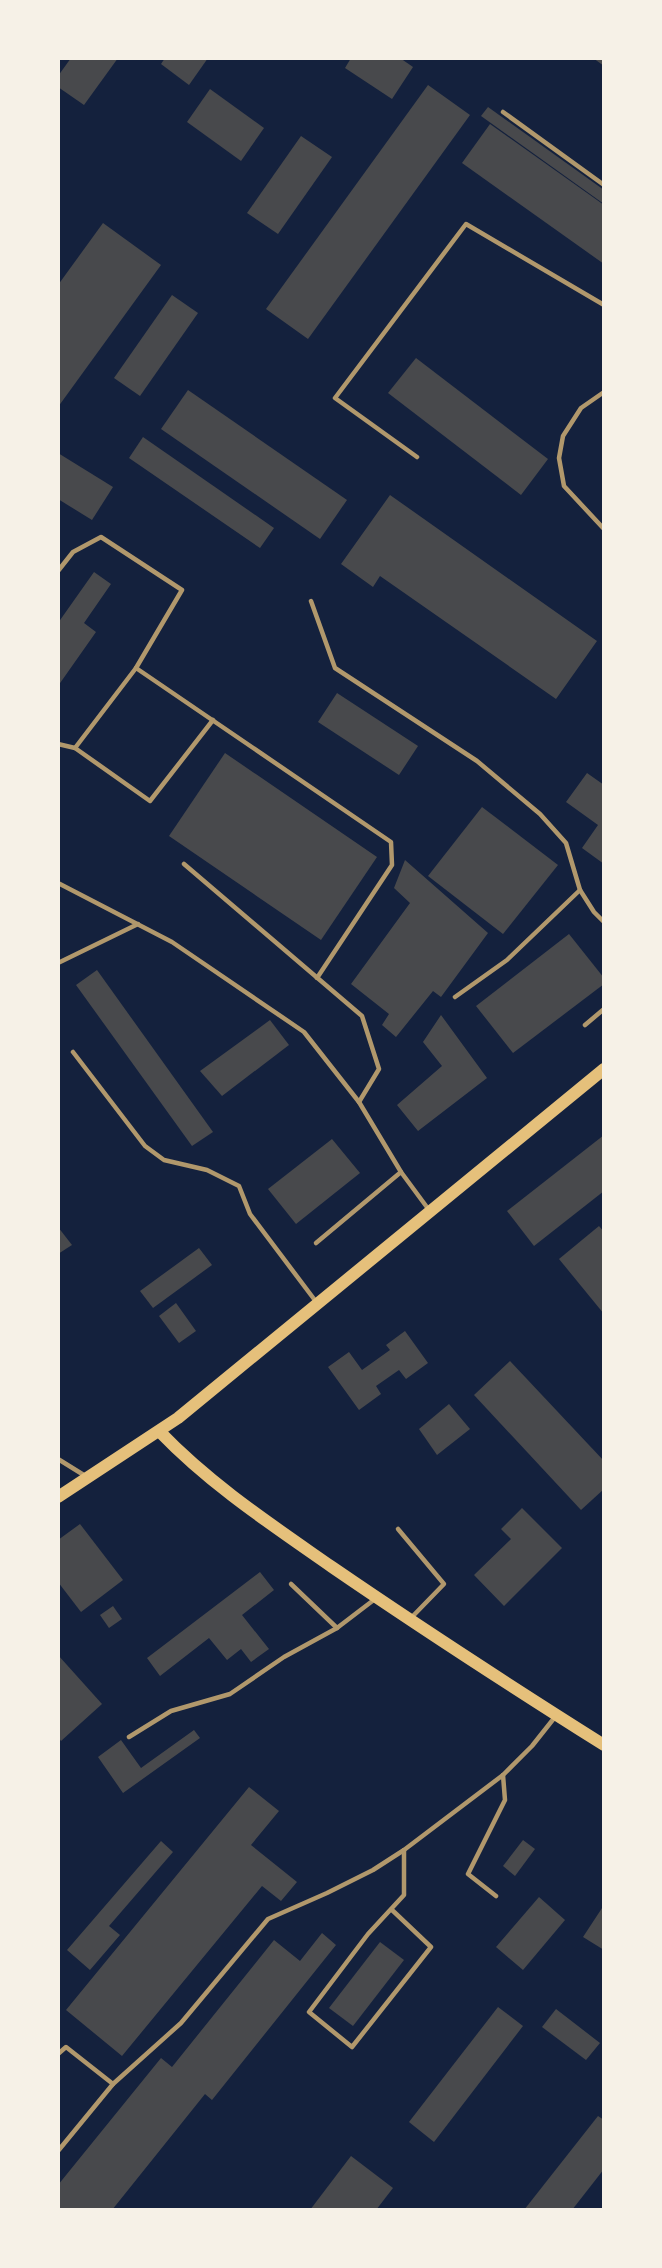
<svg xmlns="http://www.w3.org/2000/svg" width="662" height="2268" font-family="Montserrat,sans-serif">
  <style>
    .building { fill: #48494c }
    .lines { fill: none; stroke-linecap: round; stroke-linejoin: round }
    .service { stroke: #b1986c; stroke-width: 4.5 }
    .secondary { stroke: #e5c07b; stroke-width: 12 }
  </style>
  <rect width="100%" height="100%" fill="#14213d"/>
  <!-- building -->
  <g class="building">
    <path d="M71,58H118L84,105L58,87V76Z"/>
    <path d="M165,58H208L189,85L161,64Z"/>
    <path d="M351,58H400L413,67L392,99L345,68Z"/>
    <path d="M593,58H604V66Z"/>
    <path d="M428,85L470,115L308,339L266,309Z"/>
    <path d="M210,89L264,128L241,161L187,122Z"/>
    <path d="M488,107L604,190V204L481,116Z"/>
    <path d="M490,124L604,205V264L462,163Z"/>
    <path d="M301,136L332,157L278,234L247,213Z"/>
    <path d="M103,223L161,265L58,407V285Z"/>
    <path d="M172,295L198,313L140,396L114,378Z"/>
    <path d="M416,358L548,459L521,495L388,393Z"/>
    <path d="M188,390L347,500L320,539L161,429Z"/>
    <path d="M143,437L274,528L260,548L129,458Z"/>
    <path d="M58,453L113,487L92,520L58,499Z"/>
    <path d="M390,495L597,641L556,699L380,576L373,587L341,564Z"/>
    <path d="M94,572L111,584L84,623L96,632L58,686V623Z"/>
    <path d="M337,693L418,746L399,775L318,722Z"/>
    <path d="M225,753L377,857L321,940L169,836Z"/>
    <path d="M587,773L604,785V864L582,848L598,825L566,802Z"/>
    <path d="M482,807L558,865L503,934L428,876Z"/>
    <path d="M405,860L488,933L441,997L433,991L396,1037L382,1025L389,1014L351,984L410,903L394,888Z"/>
    <path d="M569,934L604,978V984L513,1053L476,1006Z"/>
    <path d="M97,970L213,1132L192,1146L76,985Z"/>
    <path d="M441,1015L487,1078L418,1131L397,1105L442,1066L423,1042Z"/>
    <path d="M270,1020L289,1045L222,1096L200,1071Z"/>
    <path d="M604,1135V1191L534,1246L507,1211Z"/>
    <path d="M332,1139L360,1173L296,1224L268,1189Z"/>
    <path d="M599,1226L604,1232V1314L559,1259Z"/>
    <path d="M58,1227L72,1245L58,1254Z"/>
    <path d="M199,1248L212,1265L153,1308L140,1291Z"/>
    <path d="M176,1303L196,1331L179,1343L159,1316Z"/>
    <path d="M405,1331L428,1363L406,1379L399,1370L376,1386L381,1394L359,1410L328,1367L349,1352L362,1370L390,1350L386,1345Z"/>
    <path d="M510,1361L604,1461V1489L581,1510L474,1395Z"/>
    <path d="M449,1404L470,1429L437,1455L419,1429Z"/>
    <path d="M522,1508L562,1548L504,1606L474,1575L511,1539L501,1529Z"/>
    <path d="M80,1524L123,1580L81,1612L58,1582V1540Z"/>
    <path d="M260,1572L274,1590L242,1615L269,1649L251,1662L241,1649L227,1660L209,1638L160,1676L147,1658Z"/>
    <path d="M113,1606L122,1619L109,1628L100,1615Z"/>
    <path d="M58,1655L102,1704L61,1741L58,1737Z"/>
    <path d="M194,1730L200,1738L123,1793L98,1757L121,1740L141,1768Z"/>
    <path d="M249,1787L279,1811L251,1845L297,1882L281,1901L262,1886L122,2056L66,2010Z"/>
    <path d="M523,1840L535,1849L515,1876L503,1866Z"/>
    <path d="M161,1841L173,1852L109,1926L120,1935L90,1970L67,1950Z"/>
    <path d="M539,1897L565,1920L523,1970L496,1947Z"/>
    <path d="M604,1905V1950L583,1937Z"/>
    <path d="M322,1933L336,1945L212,2100L205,2094L112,2210H58V2185L161,2058L172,2067L274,1940L300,1961Z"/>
    <path d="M380,1942L404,1960L353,2026L329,2008Z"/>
    <path d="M498,2007L523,2026L434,2142L409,2122Z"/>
    <path d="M556,2009L600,2043L586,2060L542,2027Z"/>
    <path d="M598,2116L604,2120V2169L572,2210H524Z"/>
    <path d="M351,2156L393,2188L376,2210H310Z"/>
  </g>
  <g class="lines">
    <!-- service -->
    <g class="service">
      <path d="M503,112L604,185"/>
      <path d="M604,392L581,408L563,436L559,458L564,486L604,529"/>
      <path d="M417,457L335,398L466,224L604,305"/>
      <path d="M58,571L73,552L101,537L182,590L136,668L391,842L392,865L317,978"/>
      <path d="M311,601L335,668L477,761L540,814L566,843L580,890L594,912L604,922"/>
      <path d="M58,744L75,748L136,668"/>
      <path d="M75,748L150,801L213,720"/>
      <path d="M184,864L362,1016L379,1069L359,1102"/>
      <path d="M58,883L172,942L304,1032L359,1102L401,1172L429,1210"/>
      <path d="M58,963L138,924"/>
      <path d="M455,997L507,960L580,890"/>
      <path d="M585,1025L604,1009"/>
      <path d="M73,1052L145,1146L164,1160L207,1170L239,1186L250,1214L317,1303"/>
      <path d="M316,1243L401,1172"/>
      <path d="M58,1459L87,1477"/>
      <path d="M398,1529L444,1584L411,1618"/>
      <path d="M291,1584L337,1628L375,1599"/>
      <path d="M129,1737L171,1711L230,1694L284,1657L337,1628"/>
      <path d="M496,1896L468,1874L505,1800L503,1775"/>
      <path d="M391,1909L431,1947L352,2047L309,2012L368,1934L404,1895V1850"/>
      <path d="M58,2054L66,2047L113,2084"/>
      <path d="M58,2151L113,2084L181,2023L268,1919L327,1893L373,1870L404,1850L503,1775L532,1746L555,1717"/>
    </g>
    <!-- secondary -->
    <g class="secondary">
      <path d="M160,1432C211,1485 272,1525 332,1567C421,1628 512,1687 604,1745"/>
      <path d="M58,1497L178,1418L604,1069"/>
    </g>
  </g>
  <!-- border -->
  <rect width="662" height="2268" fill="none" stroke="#f6f1e7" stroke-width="120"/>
</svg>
